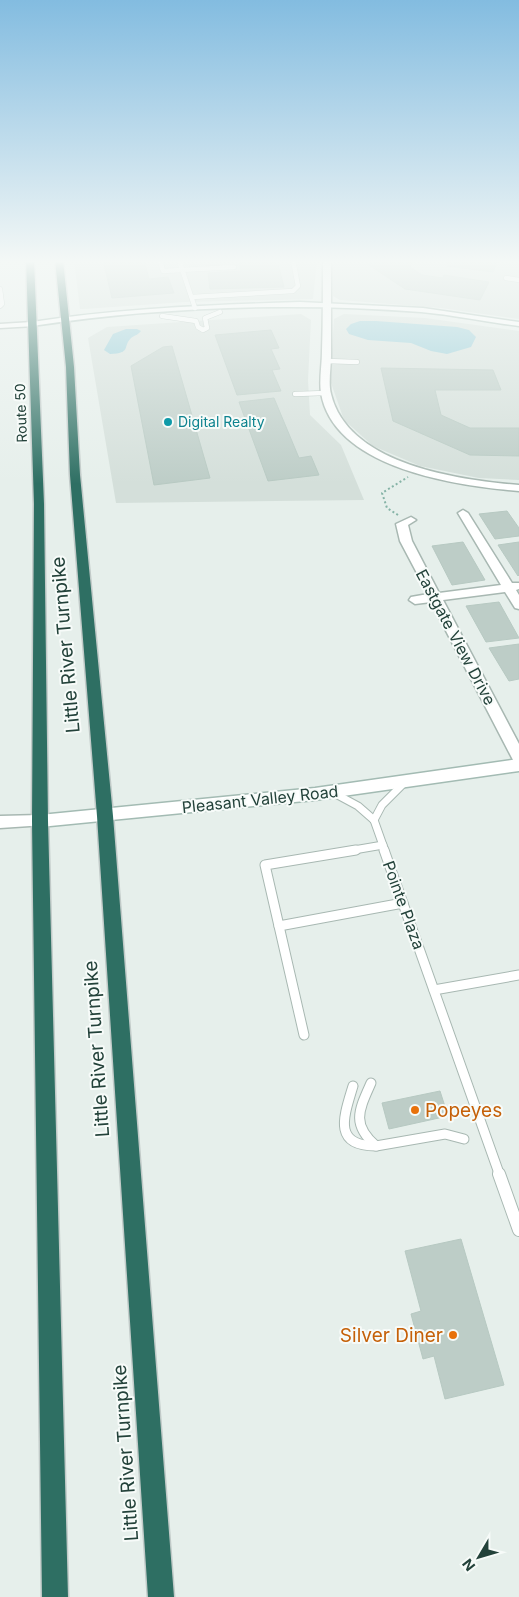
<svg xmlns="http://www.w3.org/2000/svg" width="519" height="1597" font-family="Inter,sans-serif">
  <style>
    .built { fill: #d4dfda }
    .water { fill: #8dc8d5 }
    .building { fill: #bdcdc7; stroke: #b7c9c2 }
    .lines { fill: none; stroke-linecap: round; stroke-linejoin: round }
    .lane-far3-casing { stroke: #a8b8b2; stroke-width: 5.5 }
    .lane-far2-casing { stroke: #a8b8b2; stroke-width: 9 }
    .lane-far1-casing { stroke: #a8b8b2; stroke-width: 11 }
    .lane-casing { stroke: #a8b8b2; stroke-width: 14 }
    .street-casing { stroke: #a8b8b2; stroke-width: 3 }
    .secondary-casing { stroke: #a3bbb3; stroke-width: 3 }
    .highway-casing { stroke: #c1cac8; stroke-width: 3 }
    .path { stroke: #85b3a6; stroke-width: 2; stroke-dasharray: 2 2.5; stroke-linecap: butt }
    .lane-far3 { stroke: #fff; stroke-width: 4.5 }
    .lane-far2 { stroke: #fff; stroke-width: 7 }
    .lane-far1 { stroke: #fff; stroke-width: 9 }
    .lane { stroke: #fff; stroke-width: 12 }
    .street { fill: #fff; fill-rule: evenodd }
    .secondary { fill: #fff; fill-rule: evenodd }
    .highway { fill: #2e6f63; fill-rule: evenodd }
    .culture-dot { fill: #0f9aa8; stroke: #f7fbf9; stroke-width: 2 }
    .food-dot { fill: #e8710a; stroke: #f7fbf9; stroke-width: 2 }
    .labels { text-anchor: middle; stroke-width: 4; stroke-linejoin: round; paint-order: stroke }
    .far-street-label { font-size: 14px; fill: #23423a; stroke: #f7fbf9 }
    .far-culture-label { font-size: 14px; fill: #0d838f; stroke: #f7fbf9; text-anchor: start }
    .street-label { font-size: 16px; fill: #23423a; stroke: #f7fbf9 }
    .near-street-label { font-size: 19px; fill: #23423a; stroke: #f7fbf9 }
    .near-food-label { font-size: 19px; fill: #c56008; stroke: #f7fbf9; text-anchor: start }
  </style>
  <rect width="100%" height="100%" fill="#e6efeb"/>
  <!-- built -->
  <g class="built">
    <path d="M74,260H317L313,299L185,302L84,309H80Z"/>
    <path d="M334,260H519V319L441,308L340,300L333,296L332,265Z"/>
    <path d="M301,314L311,320L308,380L310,415L341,445L364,500L116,503L88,338L107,327Z"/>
    <path d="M344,314L425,318L519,331V480L479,478L420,466L373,446L344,420L330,380L334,319Z"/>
  </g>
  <!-- water -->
  <g class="water">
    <path d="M360,321H376L457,327L469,330L476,337L471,347L447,354L431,351L411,343L368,340L349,334L346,329L351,324Z"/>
    <path d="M126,329H137L141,331C138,335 135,335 131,338C122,347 132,353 110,354L104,350L113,334Z"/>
  </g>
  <!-- building -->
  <g class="building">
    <path d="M103,260H144L149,279L168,277L174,293L112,298Z"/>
    <path d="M196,260H277L284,287L210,289L208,273L241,271L239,261L196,262Z"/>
    <path d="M372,260H415L410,267L422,275L443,278L444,275L489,282L480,300L405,289L369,265Z"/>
    <path d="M450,260H498L493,272L447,266Z"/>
    <path d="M271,330L279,348L271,349L280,369L272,370L281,391L237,395L215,335Z"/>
    <path d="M172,346L210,478L154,485L131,366L163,347Z"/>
    <path d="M381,368L493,370L501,390H435L441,415L470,428H519V456L470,455L393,421Z"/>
    <path d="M274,398L299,458L311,456L319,475L268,481L239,402Z"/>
    <path d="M507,511L519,528V536L495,539L479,514Z"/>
    <path d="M463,542L485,580L452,585L432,546Z"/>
    <path d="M519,542V575L518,576L498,545Z"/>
    <path d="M499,602L519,638L486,642L466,606Z"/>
    <path d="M519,644V679L509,681L489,648Z"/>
    <path d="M440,1091L448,1116L389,1129L382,1103Z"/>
    <path d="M461,1239L504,1385L445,1399L434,1356L423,1359L411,1314L421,1311L405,1251Z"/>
  </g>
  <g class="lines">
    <defs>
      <g id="lane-far3">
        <path d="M160,260L163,271L234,267"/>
        <path d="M179,260L195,308"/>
        <path d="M506,278L519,280"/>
        <path d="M0,289L2,304L0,306"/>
        <path d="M192,297L293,291L298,286L293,260"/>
        <path d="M162,316L196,321L198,327L203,330L207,328L205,318L220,312"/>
        <path d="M326,361L357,362"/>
        <path d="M295,394L326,393"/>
      </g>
      <g id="lane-far2">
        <path d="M332,792L358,806L374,820"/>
        <path d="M374,820L385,851"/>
        <path d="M374,820L382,805L404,783"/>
        <path d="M348,851L383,845"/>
      </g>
      <g id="lane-far1">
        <path d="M384,850L500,1176"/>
        <path d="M279,926L403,903"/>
        <path d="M434,990L519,975"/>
        <path d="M304,1035L265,865L356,850"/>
        <path d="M371,1083C359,1110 351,1124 376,1146L445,1134L464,1139"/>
        <path d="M353,1086C344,1116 332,1146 376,1146"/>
      </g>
      <path id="lane" d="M499,1174L519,1230"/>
      <g id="street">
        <path d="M323,260H331C331,292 331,324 331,356C331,368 328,383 331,394C348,465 459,480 519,485V491C458,486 334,469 321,393C319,380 322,365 322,351C323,321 323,291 323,260Z"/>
        <path d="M32,322L36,324L35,326L0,328V324Z"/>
        <path d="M463,510L468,513L512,583H519V589L516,590L519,595V609L515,608L505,592L443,600L519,744V763L514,762L512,758L431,602L415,604L409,600L411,597L428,594L400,541L396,524L411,517L416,520L408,525L412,541L439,593L501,585L458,513Z"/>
        <path d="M40,815L45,817L48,821L45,825L0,828V816Z"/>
      </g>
      <g id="secondary">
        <path d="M300,302L423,308L519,322V326C487,322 454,315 421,312C292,302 160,307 32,326L28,324L32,322C121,308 210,305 300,302Z"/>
        <path d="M519,759V771L315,800L40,827L35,825L32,821L35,817L40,815L315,788Z"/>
      </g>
      <g id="highway">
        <path d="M26,260H34L44,504L48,821L68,1597H42L32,821L34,504Z"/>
        <path d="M55,260H63L74,367L80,475L113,816L174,1597H148L97,816L70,475L66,367Z"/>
      </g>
    </defs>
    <!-- lane-far3 casing -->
    <use href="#lane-far3" class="lane-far3-casing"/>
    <!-- lane-far2 casing -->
    <use href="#lane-far2" class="lane-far2-casing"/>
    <!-- lane-far1 casing -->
    <use href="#lane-far1" class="lane-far1-casing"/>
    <!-- lane casing -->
    <use href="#lane" class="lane-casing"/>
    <!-- street casing -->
    <use href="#street" class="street-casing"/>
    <!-- secondary casing -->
    <use href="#secondary" class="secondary-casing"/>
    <!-- highway casing -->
    <use href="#highway" class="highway-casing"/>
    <!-- path -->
    <path class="path" d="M398,515L387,508L382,493L408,477"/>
    <!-- lane-far3 -->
    <use href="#lane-far3" class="lane-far3"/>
    <!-- lane-far2 -->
    <use href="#lane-far2" class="lane-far2"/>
    <!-- lane-far1 -->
    <use href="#lane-far1" class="lane-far1"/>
    <!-- lane -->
    <use href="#lane" class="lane"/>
    <!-- street -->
    <use href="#street" class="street"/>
    <!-- secondary -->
    <use href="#secondary" class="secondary"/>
    <!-- highway -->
    <use href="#highway" class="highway"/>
  </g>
  <!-- sky -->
  <linearGradient id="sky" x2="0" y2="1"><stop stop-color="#83bce0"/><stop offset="0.54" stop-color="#f4f8f6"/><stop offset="1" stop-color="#f4f8f6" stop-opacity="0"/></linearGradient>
  <rect width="519" height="484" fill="url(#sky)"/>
  <!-- markers -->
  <circle class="culture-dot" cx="168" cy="422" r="5"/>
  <g class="food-dot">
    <circle cx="415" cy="1110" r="5"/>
    <circle cx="453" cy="1335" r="5"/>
  </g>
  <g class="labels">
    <!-- far-street labels -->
    <g class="far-street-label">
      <text transform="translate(21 413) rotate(-92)" y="5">Route 50</text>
    </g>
    <!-- far-culture labels -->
    <g class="far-culture-label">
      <text x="178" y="427">Digital Realty</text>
    </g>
    <!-- street labels -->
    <g class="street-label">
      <text transform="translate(456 637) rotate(62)" y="6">Eastgate View Drive</text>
      <text transform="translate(260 799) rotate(-6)" y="6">Pleasant Valley Road</text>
      <text transform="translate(404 905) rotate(70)" y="6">Pointe Plaza</text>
    </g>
    <!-- near-street labels -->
    <g class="near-street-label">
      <text transform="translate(65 645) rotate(-95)" y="7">Little River Turnpike</text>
      <text transform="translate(96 1049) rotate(-94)" y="7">Little River Turnpike</text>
      <text transform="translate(125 1453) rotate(-94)" y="7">Little River Turnpike</text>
    </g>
    <!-- near-food labels -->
    <g class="near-food-label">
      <text x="425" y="1117">Popeyes</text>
      <text x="443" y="1342" text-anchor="end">Silver Diner</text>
    </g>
  </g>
  <!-- north arrow -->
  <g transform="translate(479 1557) rotate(232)" stroke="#f7fbf9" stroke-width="4" paint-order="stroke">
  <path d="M0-4L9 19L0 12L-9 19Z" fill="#23423a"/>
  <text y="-8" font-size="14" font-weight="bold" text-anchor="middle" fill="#23423a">N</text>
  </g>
</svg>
